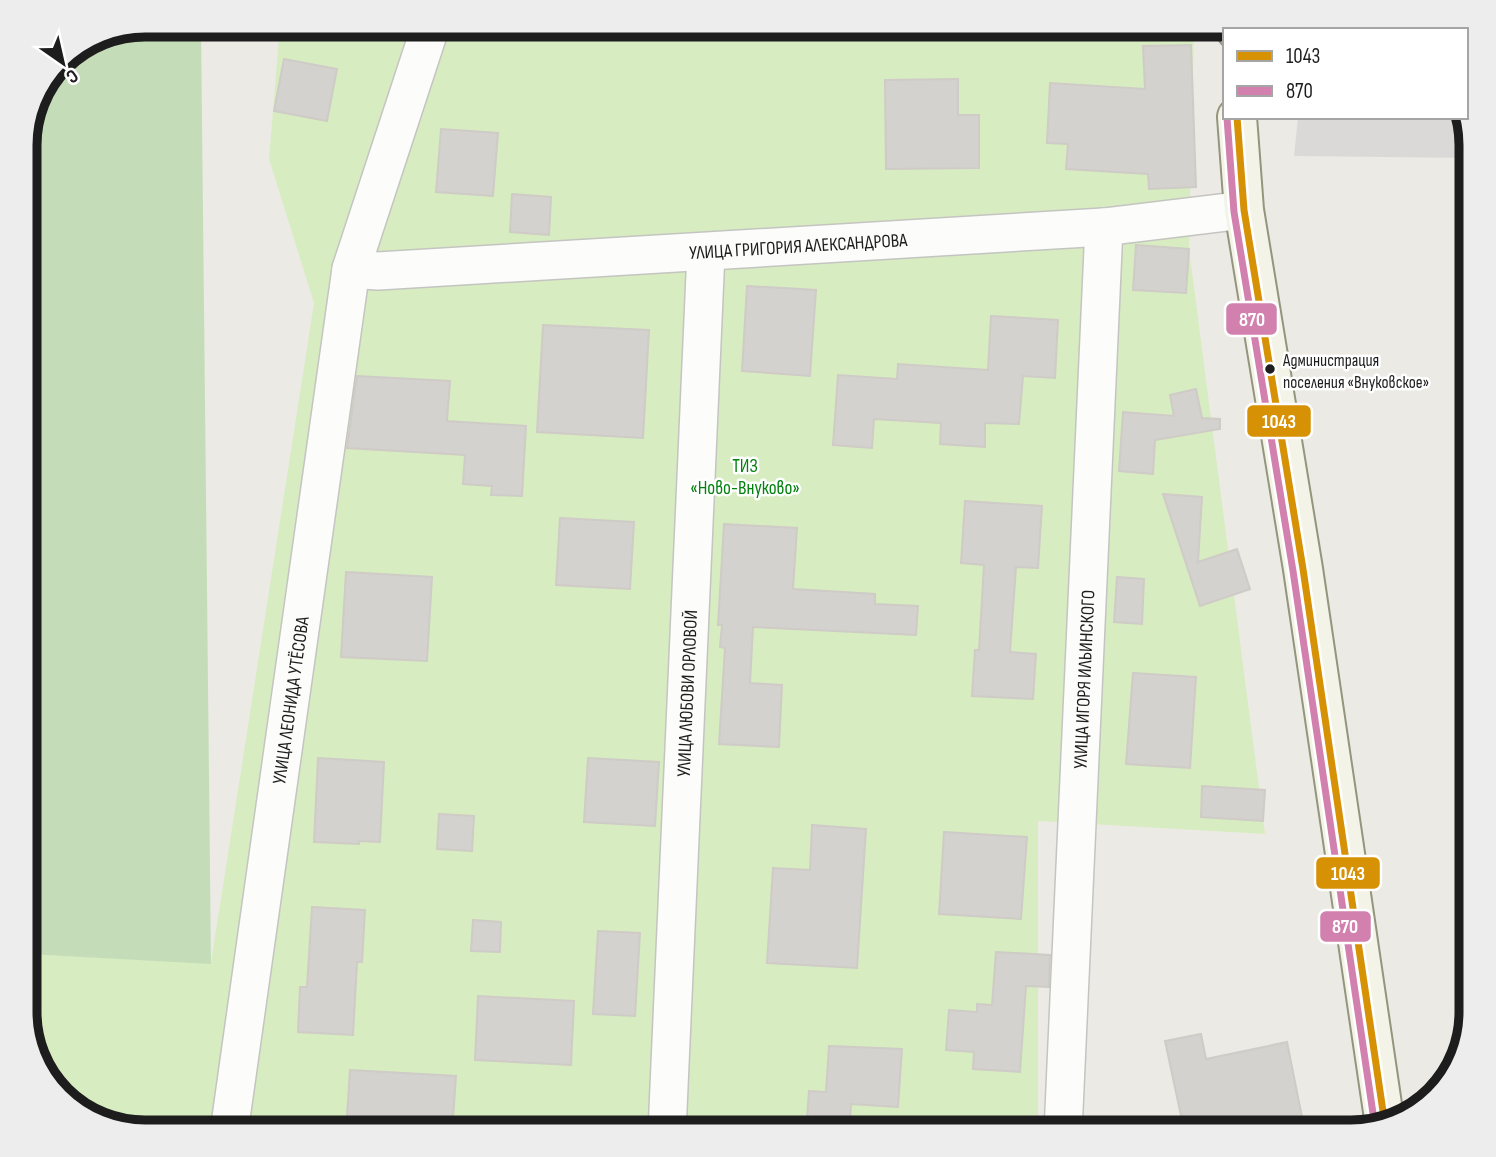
<svg xmlns="http://www.w3.org/2000/svg" width="1496" height="1157" font-family="'Sofia Sans Condensed',sans-serif">
  <style>
    .residential { fill: #dbd9d7 }
    .grass { fill: #d8ecc1 }
    .forest { fill: #c4ddb8 }
    .building { fill: #d4d2ce; stroke: #cfcbc6; stroke-width: 2 }
    .lines { fill: none; stroke-linecap: round; stroke-linejoin: round }
    .street-casing { stroke: #c4c4c1; stroke-width: 40 }
    .secondary-casing { stroke: #93957c; stroke-width: 42 }
    .street { stroke: #fcfcfb; stroke-width: 37 }
    .secondary { stroke: #f3f3e8; stroke-width: 38 }
    .bus-1-casing { stroke: #fff; stroke-width: 12 }
    .bus-2-casing { stroke: #fff; stroke-width: 12 }
    .bus-1 { stroke: #d69104; stroke-width: 7 }
    .bus-2 { stroke: #d281ae; stroke-width: 7 }
    .bus-dot { fill: #1d1d1d; stroke: #fff; stroke-width: 2.5 }
    .labels { text-anchor: middle; stroke-width: 5; stroke-linejoin: round; paint-order: stroke }
    .bus-label { font-size: 17px; fill: #1d1d1d; stroke: #fff; text-anchor: start }
    .street-label { font-size: 19px; fill: #1d1d1d; stroke: #fff }
    .park-label { font-size: 19px; fill: #03820f; stroke: #fff }
    .rim { fill: none; stroke: #1d1d1d; stroke-width: 9 }
    .line-badge { stroke: #fff; stroke-width: 2.5 }
    .badge-label { font-size: 19px; text-anchor: middle; font-weight: bold; fill: #fff }
  </style>
  <rect width="100%" height="100%" fill="#eceae5"/>
  <!-- residential -->
  <g class="residential">
    <path d="M1307,25H1351L1367,30H1306Z"/>
    <path d="M1298,117H1465L1471,145V158L1294,156Z"/>
    <path d="M1471,732V1012L1459,1049L1463,988Z"/>
  </g>
  <!-- grass -->
  <path class="grass" d="M280,25H1194L1189,249L1265,834L1038,821V1124H986L985,1132H145L71,1107L37,1066L25,1019L26,954L211,963L314,303L269,159Z"/>
  <!-- forest -->
  <path class="forest" d="M145,25H201L211,964L27,954L25,960V137L37,91L65,55Z"/>
  <!-- building -->
  <g class="building">
    <path d="M1191,45L1196,187L1149,189L1148,174L1066,169L1068,144L1047,143L1050,83L1145,89L1143,46Z"/>
    <path d="M284,59L337,69L327,121L274,111Z"/>
    <path d="M958,79V115H979V168L886,169L885,80Z"/>
    <path d="M441,129L498,133L493,196L436,192Z"/>
    <path d="M512,194L551,197L549,235L510,232Z"/>
    <path d="M1136,245L1189,249L1186,293L1133,290Z"/>
    <path d="M747,286L816,290L810,376L742,371Z"/>
    <path d="M991,316L1058,320L1055,378L1023,376L1019,424L985,423V447L940,444L941,423L874,419L872,448L833,445L838,375L897,379L898,364L988,370Z"/>
    <path d="M543,325L649,330L643,438L537,432Z"/>
    <path d="M357,376L450,381L447,421L526,426L522,496L491,495L492,486L463,484L465,455L347,448Z"/>
    <path d="M1196,389L1202,418L1220,419V429L1155,440L1153,474L1119,471L1123,412L1174,416L1170,395Z"/>
    <path d="M1163,494L1202,497L1198,562L1237,549L1250,589L1200,606Z"/>
    <path d="M965,501L1042,506L1038,568L1016,567L1010,652L1036,654L1033,699L972,696L975,650H979L984,565L961,563Z"/>
    <path d="M560,518L634,522L630,589L556,585Z"/>
    <path d="M724,524L797,528L793,589L875,594V604L918,606L916,635L753,627L750,683L782,685L779,747L719,744L725,648L720,647L722,625H718Z"/>
    <path d="M346,572L432,577L427,661L341,657Z"/>
    <path d="M1117,577L1144,579L1142,624L1114,622Z"/>
    <path d="M1133,673L1196,677L1190,768L1126,764Z"/>
    <path d="M318,758L384,762L380,842L359,841V844L314,842Z"/>
    <path d="M588,758L659,762L655,826L584,822Z"/>
    <path d="M1202,786L1265,790L1263,821L1201,817Z"/>
    <path d="M439,814L474,816L472,851L437,849Z"/>
    <path d="M812,825L866,829L857,968L767,963L773,868L810,870Z"/>
    <path d="M944,832L1027,837L1021,919L939,914Z"/>
    <path d="M312,907L365,910L362,962H357L353,1035L298,1032L300,987H307Z"/>
    <path d="M473,920L501,922L500,952L471,951Z"/>
    <path d="M598,931L640,933L635,1016L593,1014Z"/>
    <path d="M996,952L1050,955L1049,987L1026,986L1020,1072L973,1069L974,1052L946,1050L949,1010L977,1012V1004L992,1005Z"/>
    <path d="M478,996L574,1001L571,1065L475,1060Z"/>
    <path d="M1201,1034L1206,1059L1287,1042L1305,1132H1216L1213,1119L1183,1125L1165,1041Z"/>
    <path d="M829,1046L902,1049L898,1107L851,1104L849,1132H806L809,1091L826,1092Z"/>
    <path d="M350,1070L456,1076L452,1132H346Z"/>
  </g>
  <g class="lines">
    <defs>
      <g id="street">
        <path id="s1" d="M351,269L378,271L1104,227L1244,210"/>
        <path id="s2" d="M229,1132L351,269L431,25"/>
        <path id="s3" d="M667,1132L706,252"/>
        <path id="s4" d="M1063,1132L1104,227"/>
      </g>
      <g id="secondary">
        <path d="M1236,30L1237,25"/>
        <path d="M1237,117L1244,210L1303,569L1385,1125"/>
      </g>
    </defs>
    <!-- street casing -->
    <use href="#street" class="street-casing"/>
    <!-- secondary casing -->
    <use href="#secondary" class="secondary-casing"/>
    <!-- street -->
    <use href="#street" class="street"/>
    <!-- secondary -->
    <use href="#secondary" class="secondary"/>
    <defs>
      <path id="bus-1" d="M1237,117L1244,210L1303,569L1385,1125"/>
      <path id="bus-2" d="M1227,118L1234,212L1293,571L1375,1127"/>
    </defs>
    <!-- bus-1 casing -->
    <use href="#bus-1" class="bus-1-casing"/>
    <!-- bus-2 casing -->
    <use href="#bus-2" class="bus-2-casing"/>
    <!-- bus-1 -->
    <use href="#bus-1" class="bus-1"/>
    <!-- bus-2 -->
    <use href="#bus-2" class="bus-2"/>
  </g>
  <!-- markers -->
  <circle class="bus-dot" cx="1270" cy="369" r="6"/>
  <g class="labels">
    <!-- bus labels -->
    <g class="bus-label">
      <text x="1283" y="366">Администрация<tspan x="1283" dy="22">поселения «Внуковское»</tspan></text>
    </g>
    <!-- street labels -->
    <g class="street-label">
      <text dy="7" stroke="none"><textPath href="#s1" startOffset="448">УЛИЦА ГРИГОРИЯ АЛЕКСАНДРОВА</textPath></text>
      <text dy="7" stroke="none"><textPath href="#s4" startOffset="453">УЛИЦА ИГОРЯ ИЛЬИНСКОГО</textPath></text>
      <text dy="7" stroke="none"><textPath href="#s3" startOffset="439">УЛИЦА ЛЮБОВИ ОРЛОВОЙ</textPath></text>
      <text dy="7" stroke="none"><textPath href="#s2" startOffset="436">УЛИЦА ЛЕОНИДА УТЁСОВА</textPath></text>
    </g>
    <!-- park labels -->
    <g class="park-label">
      <text x="745" y="472">ТИЗ<tspan x="745" dy="22">«Ново-Внуково»</tspan></text>
    </g>
  </g>
  <!-- crop -->
  <path d="M0 0H1496V1157H0ZM145 37H1351A108 108 0 0 1 1459 145V1012A108 108 0 0 1 1351 1120H145A108 108 0 0 1 37 1012V145A108 108 0 0 1 145 37Z" fill="#ededed" fill-rule="evenodd"/>
  <path class="rim" d="M145 37H1351A108 108 0 0 1 1459 145V1012A108 108 0 0 1 1351 1120H145A108 108 0 0 1 37 1012V145A108 108 0 0 1 145 37Z"/>
  <g class="line-badge">
    <rect x="1225" y="302" width="53" height="34" rx="7" fill="#d281ae"/>
    <rect x="1246" y="404" width="66" height="34" rx="7" fill="#d69104"/>
    <rect x="1315" y="856" width="66" height="34" rx="7" fill="#d69104"/>
    <rect x="1319" y="910" width="53" height="33" rx="7" fill="#d281ae"/>
  </g>
  <g class="badge-label">
    <text x="1252" y="326">870</text>
    <text x="1279" y="428">1043</text>
    <text x="1348" y="880">1043</text>
    <text x="1345" y="933">870</text>
  </g>
  <!-- legend -->
  <rect x="1223" y="28" width="245" height="91" fill="#ffffff" stroke="#a5a5a5" stroke-width="2"/>
  <rect x="1237" y="51" width="35" height="10" fill="#d69104" stroke="#a5a5a5" stroke-width="2"/>
  <text x="1286" y="63" font-size="21" fill="#1d1d1d">1043</text>
  <rect x="1237" y="86" width="35" height="10" fill="#d281ae" stroke="#a5a5a5" stroke-width="2"/>
  <text x="1286" y="98" font-size="21" fill="#1d1d1d">870</text>
  <!-- north arrow -->
  <g transform="translate(63 63) rotate(146)" stroke="#ffffff" stroke-width="5" paint-order="stroke">
  <path d="M0-5L12 26L0 18L-12 26Z" fill="#1d1d1d"/>
  <text y="-10" font-size="19" font-weight="bold" text-anchor="middle" fill="#1d1d1d">С</text>
  </g>
</svg>
